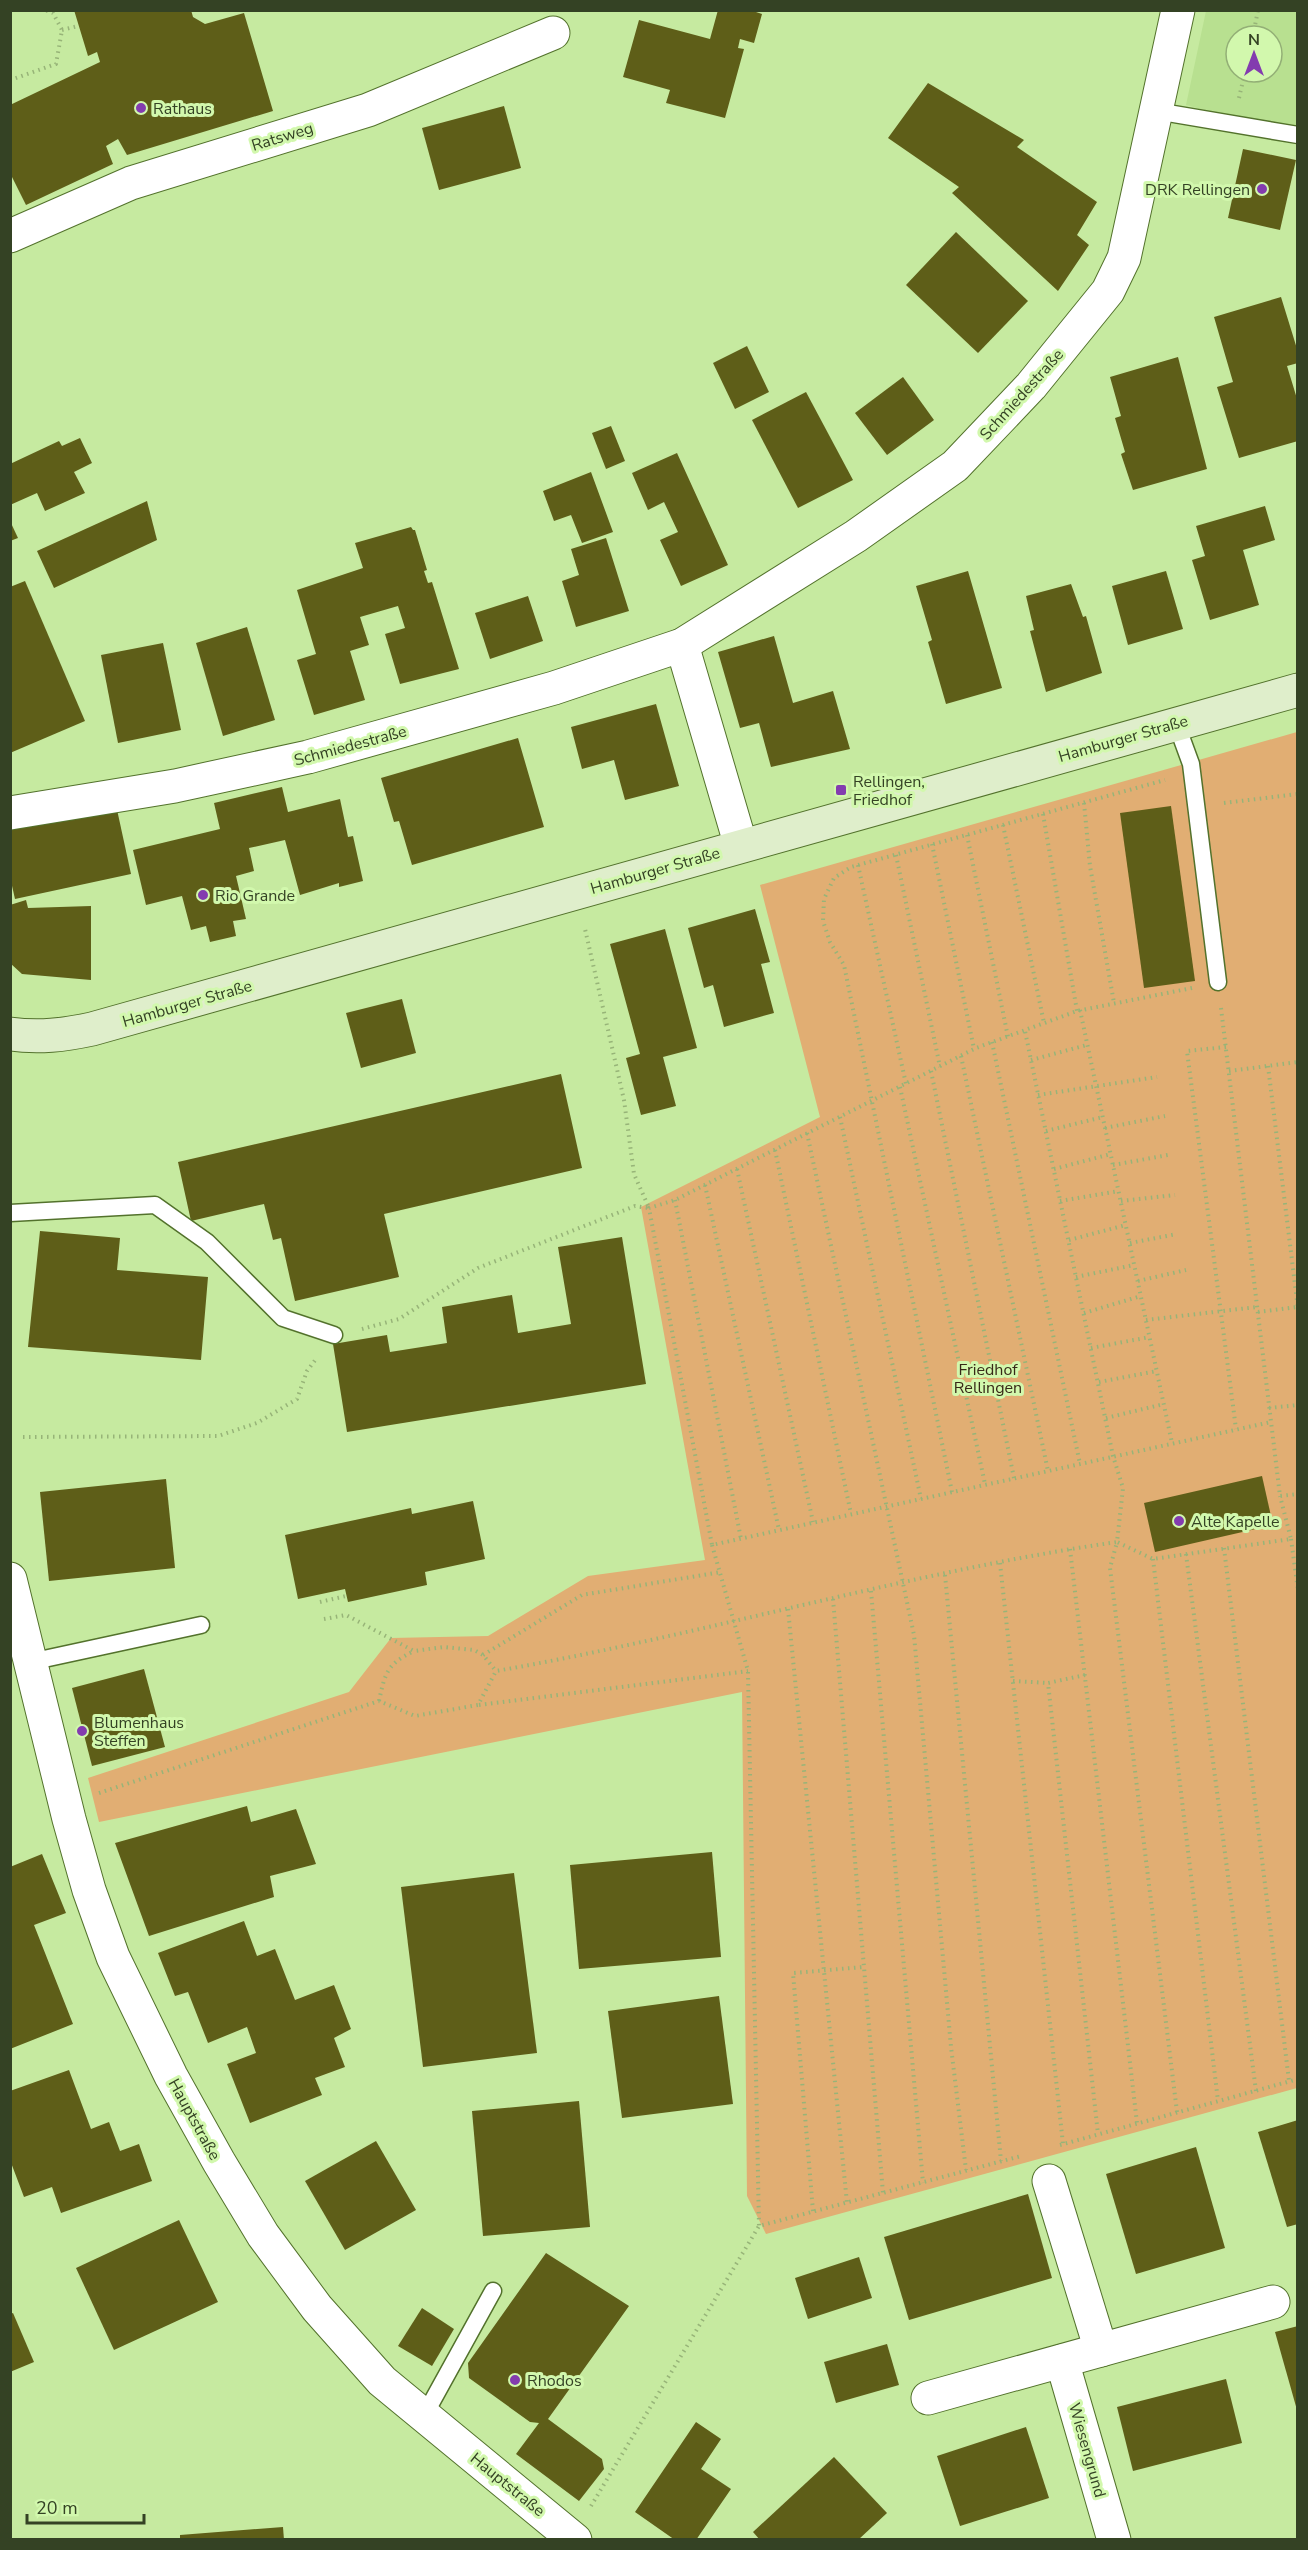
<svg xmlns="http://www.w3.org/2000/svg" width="1308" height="2550" font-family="'Nunito Sans',sans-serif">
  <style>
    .built { fill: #b8e090; fill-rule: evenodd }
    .green { fill: #e1ae73 }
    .building { fill: #5e5e18 }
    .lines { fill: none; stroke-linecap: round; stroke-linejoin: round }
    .service-casing { stroke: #53722c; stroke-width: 19 }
    .minor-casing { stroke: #53722c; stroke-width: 35 }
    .tertiary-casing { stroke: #53722c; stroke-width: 35 }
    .secondary-casing { stroke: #53722c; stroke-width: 35 }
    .path { stroke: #97b478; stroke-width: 4; stroke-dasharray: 1.5 4.5; stroke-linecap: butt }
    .service { stroke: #fff; stroke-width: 16 }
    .minor { stroke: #fff; stroke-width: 33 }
    .tertiary { stroke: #fff; stroke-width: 33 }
    .secondary { stroke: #dfeecb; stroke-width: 33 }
    .poi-dot { fill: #833caf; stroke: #d2f8ad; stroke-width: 2 }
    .labels { text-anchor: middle; stroke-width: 6; stroke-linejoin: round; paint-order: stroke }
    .poi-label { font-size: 16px; fill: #344224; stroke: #d2f8ad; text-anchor: start }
    .street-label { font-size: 16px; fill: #344224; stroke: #d2f8ad }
    .park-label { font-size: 16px; fill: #372817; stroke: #d2f8ad }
  </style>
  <rect width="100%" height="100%" fill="#c6eaa0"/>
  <!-- built -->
  <path class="built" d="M1206,11H1297V135L1186,105ZM1236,36H1272V72H1236Z"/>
  <!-- green -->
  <path class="green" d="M1297,732V2088L766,2234L747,2196L742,1692L99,1822L88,1778L349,1692L391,1638L488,1636L588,1576L705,1560L641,1207L820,1117L760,885Z"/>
  <!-- building -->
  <g class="building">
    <path d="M74,10H191L193,17L205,24L244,13L273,111L127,155L118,139L106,146L113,164L26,205L10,173V105L100,62L97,52L88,56Z"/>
    <path d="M718,10H750L762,14L754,43L740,39L738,48L744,49L725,118L666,103L670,90L623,77L639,20L710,39Z"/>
    <path d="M928,83L1024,140L1017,147L1097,202L1077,235L1089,245L1058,291L952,193L959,187L888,138Z"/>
    <path d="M504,106L521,168L439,190L422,128Z"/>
    <path d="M1243,149L1296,160L1280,230L1228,218Z"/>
    <path d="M956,232L1028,301L978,353L906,285Z"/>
    <path d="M1281,297L1298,352V363L1287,366L1298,402V441L1239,458L1217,387L1233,382L1214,317Z"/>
    <path d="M747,346L769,392L735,409L713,363Z"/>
    <path d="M1178,357L1207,469L1133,490L1121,454L1125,452L1115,418L1121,416L1110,377Z"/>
    <path d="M903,377L934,420L887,455L855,413Z"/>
    <path d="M806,392L853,480L798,508L752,420Z"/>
    <path d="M611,426L625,461L606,469L592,433Z"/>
    <path d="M80,438L92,463L74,472L85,493L45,511L37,493L10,505V464L59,441L62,446Z"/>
    <path d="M677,453L728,565L681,586L660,540L678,532L664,502L648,510L632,473Z"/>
    <path d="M591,472L613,532L582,543L571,515L554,521L543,491Z"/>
    <path d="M147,501L157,540L54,588L37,551Z"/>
    <path d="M1265,506L1275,540L1243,550L1259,605L1210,620L1192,560L1205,556L1196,526Z"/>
    <path d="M10,521L18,538L10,541Z"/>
    <path d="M411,527L413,530H415L427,570L424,571L428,583L432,582L459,669L400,684L385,634L405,628L398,606L360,617L369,645L350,651L365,700L314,715L297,660L316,654L297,590L363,568L355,543Z"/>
    <path d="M606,538L629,611L576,627L562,581L579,575L571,549Z"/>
    <path d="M968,571L1002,688L946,704L928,642L932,640L916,586Z"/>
    <path d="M1166,571L1183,629L1128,645L1112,586Z"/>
    <path d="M25,581L85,721L10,753V587Z"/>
    <path d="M1071,584L1083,617L1086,616L1102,673L1046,692L1030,631L1034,630L1026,596Z"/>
    <path d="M528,596L543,641L490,659L475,613Z"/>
    <path d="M247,627L275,720L223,736L196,643Z"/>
    <path d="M774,636L793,703L833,691L850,749L771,767L759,723L740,728L718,652Z"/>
    <path d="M163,643L181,730L118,743L101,655Z"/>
    <path d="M656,704L679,786L625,800L614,760L582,769L571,727Z"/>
    <path d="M518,738L544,827L412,865L399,821L394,822L381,778Z"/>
    <path d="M282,787L288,812L340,799L348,837L353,836L363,881L339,887V883L300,895L285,840L249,848L254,871L236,876L246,919L233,921L236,936L210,942L206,926L191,930L182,896L146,905L133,850L220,829L214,803Z"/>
    <path d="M116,805L131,874L15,899L10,877V828Z"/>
    <path d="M1171,806L1195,981L1144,988L1120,813Z"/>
    <path d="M26,900L28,908L91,906V980L22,974L10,963V905Z"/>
    <path d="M755,909L770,962L761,964L774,1013L724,1027L713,985L704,988L688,928Z"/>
    <path d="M665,929L697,1048L663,1057L676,1106L641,1115L626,1058L640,1054L610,944Z"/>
    <path d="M402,999L416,1053L361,1068L346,1013Z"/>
    <path d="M561,1074L582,1168L384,1214L399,1277L295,1301L281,1238L273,1240L264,1204L191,1221L178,1162Z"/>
    <path d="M40,1231L120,1238L117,1270L208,1277L201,1360L28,1347Z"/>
    <path d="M622,1237L646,1384L347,1432L333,1344L387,1335L390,1352L447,1343L442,1307L512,1295L518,1333L571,1324L558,1247Z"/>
    <path d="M1262,1476L1273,1525L1155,1552L1144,1503Z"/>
    <path d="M166,1479L175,1568L49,1581L40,1492Z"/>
    <path d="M473,1501L485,1559L425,1572L427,1585L348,1602L345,1589L298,1599L285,1535L411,1508L412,1514Z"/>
    <path d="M144,1669L165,1747L92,1766L72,1688Z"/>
    <path d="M247,1806L251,1822L296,1809L316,1864L270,1876L274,1897L149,1936L115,1843Z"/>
    <path d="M712,1852L721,1957L579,1969L570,1865Z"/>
    <path d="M42,1854L66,1913L34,1925L73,2024L10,2049V1867Z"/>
    <path d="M514,1873L537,2053L423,2067L401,1887Z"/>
    <path d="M244,1921L257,1956L275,1949L295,2000L334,1985L351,2029L334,2038L345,2067L315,2078L322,2095L250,2123L227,2064L256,2053L247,2027L208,2043L188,1992L175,1996L158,1953Z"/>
    <path d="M719,1996L733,2104L622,2118L608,2011Z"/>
    <path d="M69,2070L91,2129L109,2122L120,2151L139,2144L152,2181L61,2213L52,2187L24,2197L10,2160V2091Z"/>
    <path d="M579,2101L590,2227L483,2236L472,2111Z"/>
    <path d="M1298,2120V2224L1287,2227L1258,2132Z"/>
    <path d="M376,2141L416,2210L345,2250L305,2181Z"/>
    <path d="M1196,2147L1225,2248L1136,2274L1106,2174Z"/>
    <path d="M1028,2194L1052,2278L909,2320L884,2237Z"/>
    <path d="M179,2220L218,2302L114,2350L76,2268Z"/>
    <path d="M546,2253L629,2306L548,2419L602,2459L604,2469L579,2501L516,2454L539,2423L530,2422L469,2378L468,2363Z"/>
    <path d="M859,2257L872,2298L808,2319L795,2278Z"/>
    <path d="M422,2308L454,2329L432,2366L398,2346Z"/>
    <path d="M13,2313L34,2362L10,2372V2314Z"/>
    <path d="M1298,2326V2410H1297L1275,2332Z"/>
    <path d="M887,2344L899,2385L836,2403L824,2362Z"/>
    <path d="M1226,2379L1242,2443L1133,2471L1117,2407Z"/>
    <path d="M696,2422L721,2439L701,2469L731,2489L696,2540H675L635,2512Z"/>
    <path d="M1026,2427L1049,2498L960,2526L937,2456Z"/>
    <path d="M834,2457L887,2513L858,2540H760L753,2532Z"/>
    <path d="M283,2527L284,2540H180V2535Z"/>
  </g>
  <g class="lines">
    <defs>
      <g id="service">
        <path d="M1156,111L1298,135"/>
        <path d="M1176,723L1191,764L1218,982"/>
        <path d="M10,1213L155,1205L207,1242L283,1318L334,1335"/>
        <path d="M30,1662L201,1625"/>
        <path d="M424,2416L493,2291"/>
      </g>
      <g id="minor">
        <path d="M10,236L131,183L368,110L553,33"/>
        <path d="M682,645L741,846"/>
        <path d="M10,813L175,786L308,757L554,688L682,645L856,536L955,466L1031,386L1108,291L1124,258L1178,10"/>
        <path d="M1049,2181L1101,2350"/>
        <path d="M1062,2361L1114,2540"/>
        <path d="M928,2398L1273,2302"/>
      </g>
      <path id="tertiary" d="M10,1579L69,1819L89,1890L113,1957L171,2076L219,2162L263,2235L317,2308L382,2381L575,2540"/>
      <path id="secondary" d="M10,1034C39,1038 64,1035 92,1029L1298,690"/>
    </defs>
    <!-- service casing -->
    <use href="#service" class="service-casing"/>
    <!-- minor casing -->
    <use href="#minor" class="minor-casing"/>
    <!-- tertiary casing -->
    <use href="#tertiary" class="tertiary-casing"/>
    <!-- secondary casing -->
    <use href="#secondary" class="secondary-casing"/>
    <!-- path -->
    <g class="path">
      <path d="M62,30L78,26"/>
      <path d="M1253,36L1258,10"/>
      <path d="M10,80L56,64L62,30L53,13L45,10"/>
      <path d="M1239,98L1245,72"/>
      <path d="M1084,803L1090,866L1114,1003"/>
      <path d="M1224,803L1298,794"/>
      <path d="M1043,814L1077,1011"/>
      <path d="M1003,825L1044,1023"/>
      <path d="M967,835L1008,1037"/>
      <path d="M932,844L974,1049"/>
      <path d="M896,855L940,1067"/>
      <path d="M858,865L906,1084"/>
      <path d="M1192,988L1077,1011L976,1048L675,1200L649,1208L712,1545L1271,1422"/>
      <path d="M1221,1008L1280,1496L1298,1494"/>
      <path d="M1080,1010L1172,1443"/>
      <path d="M992,1042L1080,1464"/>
      <path d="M1226,1047L1187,1051L1236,1429"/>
      <path d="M961,1056L1048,1471"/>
      <path d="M1031,1060L1087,1045"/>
      <path d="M1268,1066L1298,1309"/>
      <path d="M931,1071L1014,1478"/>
      <path d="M1229,1071L1298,1062"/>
      <path d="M900,1087L985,1484"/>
      <path d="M1038,1095L1157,1077"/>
      <path d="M840,1117L921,1499"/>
      <path d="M1105,1128L1165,1116"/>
      <path d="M1046,1131L1103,1117"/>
      <path d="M807,1133L914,1635L951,2047L966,2170"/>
      <path d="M775,1150L851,1514"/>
      <path d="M1113,1165L1168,1155"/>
      <path d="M737,1169L813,1522"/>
      <path d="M1054,1169L1111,1154"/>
      <path d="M705,1185L779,1530"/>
      <path d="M675,1200L741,1539"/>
      <path d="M1060,1201L1119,1191"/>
      <path d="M1121,1201L1175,1195"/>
      <path d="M1069,1240L1126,1225"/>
      <path d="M1130,1243L1177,1234"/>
      <path d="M1076,1277L1134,1265"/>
      <path d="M1138,1281L1186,1270"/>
      <path d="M1258,1312L1297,1307"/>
      <path d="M1084,1313L1141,1296"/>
      <path d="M1146,1320L1257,1307"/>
      <path d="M362,1329L399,1319L478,1268L635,1206L649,1208L634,1174L624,1100L585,929"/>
      <path d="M1091,1348L1150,1337"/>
      <path d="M1099,1382L1157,1371"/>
      <path d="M1269,1408L1298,1405"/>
      <path d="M1106,1418L1164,1404"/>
      <path d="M23,1437L218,1436L257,1423L297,1399L307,1371L316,1359"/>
      <path d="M952,1492L844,965L830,942L823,921L824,899L834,878L851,867L1165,780"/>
      <path d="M1291,1539L1298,1590"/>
      <path d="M712,1545L748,1671L759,2226"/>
      <path d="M1224,1548L1289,2081"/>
      <path d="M1070,1549L1137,2123"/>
      <path d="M1186,1554L1256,2091"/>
      <path d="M1153,1559L1218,2101"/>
      <path d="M1000,1563L1063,2144"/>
      <path d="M945,1575L1001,2161"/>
      <path d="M871,1591L923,2183"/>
      <path d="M833,1599L883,2193"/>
      <path d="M320,1602L346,1596"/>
      <path d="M788,1609L847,2203"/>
      <path d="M324,1619L346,1615L414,1651L444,1647L474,1650L483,1655L496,1671"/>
      <path d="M483,1655L582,1595L721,1572"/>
      <path d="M1085,1675L1048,1683L1098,2134"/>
      <path d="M1013,1681L1048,1683"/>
      <path d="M379,1701C385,1673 387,1664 414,1651"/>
      <path d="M479,1705L748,1671"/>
      <path d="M99,1793L379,1701L415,1716L478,1705L496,1671C704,1635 908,1572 1117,1542L1123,1488L1113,1456L1025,1031"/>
      <path d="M1177,2112L1110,1568L1117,1542L1153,1559L1291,1539L1280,1496"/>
      <path d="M1060,2145L1298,2079"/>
      <path d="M813,2211L793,1973L864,1967"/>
      <path d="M591,2506L759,2226L1021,2156"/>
    </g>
    <!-- service -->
    <use href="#service" class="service"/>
    <!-- minor -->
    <use href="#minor" class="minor"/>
    <!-- tertiary -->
    <use href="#tertiary" class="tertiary"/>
    <!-- secondary -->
    <use href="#secondary" class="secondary"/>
  </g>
  <!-- markers -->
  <g class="poi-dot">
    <circle cx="141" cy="108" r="6"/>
    <circle cx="1262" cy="189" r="6"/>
    <rect x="835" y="784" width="12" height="12" rx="3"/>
    <circle cx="203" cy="895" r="6"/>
    <circle cx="1179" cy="1521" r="6"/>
    <circle cx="82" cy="1731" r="6"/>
    <circle cx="515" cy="2380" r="6"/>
  </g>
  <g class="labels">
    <!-- poi labels -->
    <g class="poi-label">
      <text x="153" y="114">Rathaus</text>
      <text x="1250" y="195" text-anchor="end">DRK Rellingen</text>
      <text x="853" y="787">Rellingen,<tspan x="853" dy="18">Friedhof</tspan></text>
      <text x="215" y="901">Rio Grande</text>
      <text x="1191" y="1527">Alte Kapelle</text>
      <text x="94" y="1728">Blumenhaus<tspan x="94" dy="18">Steffen</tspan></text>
      <text x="527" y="2386">Rhodos</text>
    </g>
    <!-- street labels -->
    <g class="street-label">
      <text transform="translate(282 136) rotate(-17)" y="6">Ratsweg</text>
      <text transform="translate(1021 394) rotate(-48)" y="6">Schmiedestraße</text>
      <text transform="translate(1123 738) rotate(-16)" y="6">Hamburger Straße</text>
      <text transform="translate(350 745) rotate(-15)" y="6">Schmiedestraße</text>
      <text transform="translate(655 870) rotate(-16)" y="6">Hamburger Straße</text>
      <text transform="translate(187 1003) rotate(-16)" y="6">Hamburger Straße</text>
      <text transform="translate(195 2119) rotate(61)" y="6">Hauptstraße</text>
      <text transform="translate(1088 2450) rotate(74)" y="6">Wiesengrund</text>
      <text transform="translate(508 2484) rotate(39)" y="6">Hauptstraße</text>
    </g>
    <!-- park labels -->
    <g class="park-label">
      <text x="988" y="1375">Friedhof<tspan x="988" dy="18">Rellingen</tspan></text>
    </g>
  </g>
  <!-- border -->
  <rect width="1308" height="2550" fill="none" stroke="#344224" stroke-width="24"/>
  <!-- north arrow -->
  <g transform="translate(1254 54)"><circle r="28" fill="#d2f8ad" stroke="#93af76" stroke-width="1.5"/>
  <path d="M0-4.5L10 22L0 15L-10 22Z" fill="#833caf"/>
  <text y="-9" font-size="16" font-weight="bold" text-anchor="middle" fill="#344224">N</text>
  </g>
  <!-- scale -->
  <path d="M27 2514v9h117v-9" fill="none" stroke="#344224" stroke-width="3"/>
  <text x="36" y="2514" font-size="18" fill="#344224" stroke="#d2f8ad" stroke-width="4.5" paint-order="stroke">20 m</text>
</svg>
